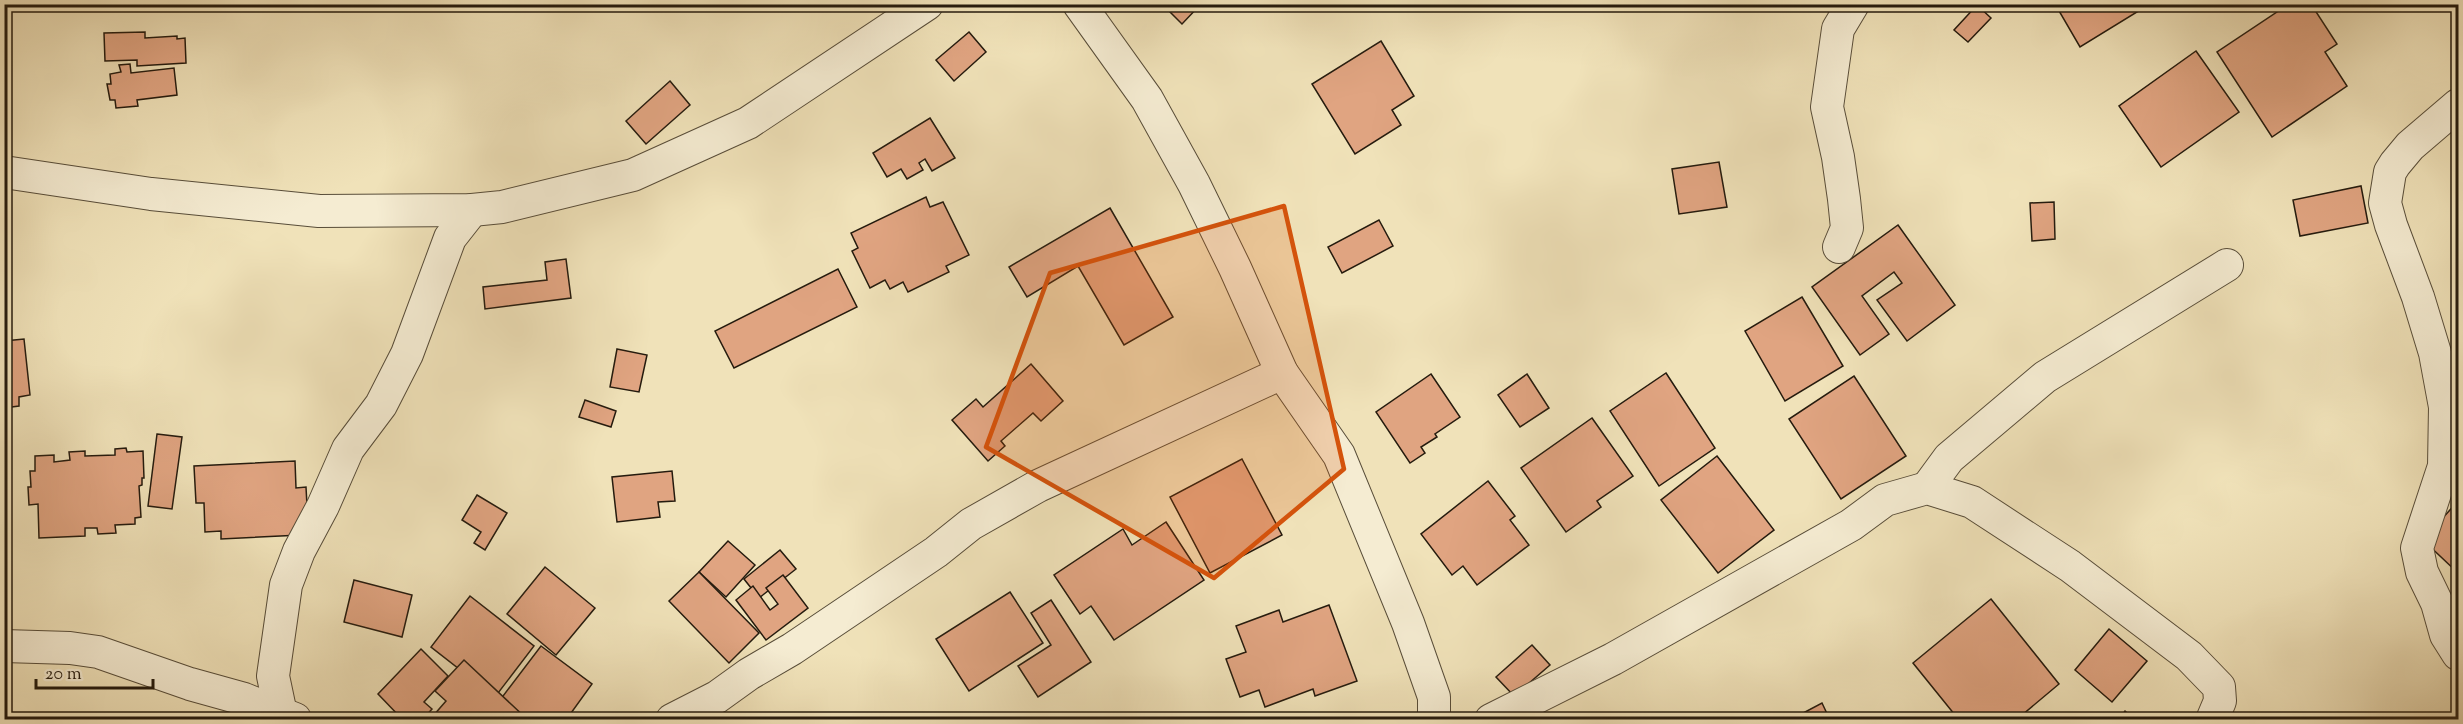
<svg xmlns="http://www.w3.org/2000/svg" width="2463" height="724" font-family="'Sorts Mill Goudy',serif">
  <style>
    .building { fill: #e0a481; stroke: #251b0e; stroke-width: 1.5 }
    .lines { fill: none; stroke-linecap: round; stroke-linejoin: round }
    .minor-casing { stroke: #584d39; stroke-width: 34 }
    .minor { stroke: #f5ecd2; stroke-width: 32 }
    .marked { fill: #d4530c; fill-opacity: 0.2; stroke: #d4530c; stroke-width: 4.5; stroke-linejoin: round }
  </style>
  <rect width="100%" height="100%" fill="#f0e2b9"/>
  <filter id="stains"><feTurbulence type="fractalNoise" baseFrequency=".00333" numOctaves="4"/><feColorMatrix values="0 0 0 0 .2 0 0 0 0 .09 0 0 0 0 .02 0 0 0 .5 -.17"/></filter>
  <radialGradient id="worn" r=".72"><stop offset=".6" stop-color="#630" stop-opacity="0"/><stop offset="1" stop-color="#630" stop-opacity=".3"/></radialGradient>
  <!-- building -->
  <g class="building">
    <path d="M1174,4H1197L1199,6L1182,24L1168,10Z"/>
    <path d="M2055,4H2150L2080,47Z"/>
    <path d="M2289,4H2311L2337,44L2325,52L2347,86L2272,137L2217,52Z"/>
    <path d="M1977,5L1991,18L1968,42L1954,30Z"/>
    <path d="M145,32V38L177,36V39L185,38L186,63L137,66V60L105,61L104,33Z"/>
    <path d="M969,32L986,52L954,81L936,60Z"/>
    <path d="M1381,41L1414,96L1392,110L1401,125L1355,154L1312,84Z"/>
    <path d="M2196,51L2239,112L2161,167L2119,106Z"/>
    <path d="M130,64L131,73L174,68L177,95L137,100L138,106L116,108L115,100H110L107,84H111L110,74L121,72L119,65Z"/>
    <path d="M670,81L690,105L646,144L626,121Z"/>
    <path d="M930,118L955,158L932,171L925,159L919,163L923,170L907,179L901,169L887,177L873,153Z"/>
    <path d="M1719,162L1727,207L1679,214L1672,169Z"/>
    <path d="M2361,186L2368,223L2300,236L2293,200Z"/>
    <path d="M926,197L930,207L943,202L969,255L946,266L949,272L908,292L903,282L890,289L885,280L870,288L852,251L858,248L851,233Z"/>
    <path d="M2054,202L2055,239L2032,241L2030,203Z"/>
    <path d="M1110,208L1173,317L1124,345L1078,266L1027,297L1009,267Z"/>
    <path d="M1379,220L1393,246L1342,273L1328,247Z"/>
    <path d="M1898,225L1955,305L1907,341L1877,300L1902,283L1894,272L1862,296L1889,334L1860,355L1812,287Z"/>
    <path d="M566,259L571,298L485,309L483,287L547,280L545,262Z"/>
    <path d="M838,269L857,307L734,368L715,331Z"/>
    <path d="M1802,297L1843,366L1785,401L1745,331Z"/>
    <path d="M24,339L30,395L19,397V406L4,408V341Z"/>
    <path d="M617,349L647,355L639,392L610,387Z"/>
    <path d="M1031,364L1063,401L1041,421L1033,413L1001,441L1005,446L988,461L952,420L976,399L983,407Z"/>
    <path d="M1666,373L1715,448L1659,486L1610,411Z"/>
    <path d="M1431,374L1460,417L1435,434L1437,437L1421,447L1425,453L1410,463L1376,412Z"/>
    <path d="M1527,374L1549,408L1520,427L1498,395Z"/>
    <path d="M1854,376L1906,456L1841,499L1789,419Z"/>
    <path d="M585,400L616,411L611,427L579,417Z"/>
    <path d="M1592,418L1633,476L1597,501L1601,507L1566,532L1521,468Z"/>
    <path d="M157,434L182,437L172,509L148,506Z"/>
    <path d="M126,448L127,452L143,451L144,478H142V485L139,486L141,517L135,518V524L115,525L116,533L98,534L97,528H85V536L39,538L38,504L29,505L28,487H31L30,471H35V456L54,455V462L70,460L69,452L85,451V456L115,455V449Z"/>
    <path d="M1717,456L1774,530L1718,573L1661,500Z"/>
    <path d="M1242,459L1282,535L1210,573L1170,497Z"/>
    <path d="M295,461L296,488L306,487L308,524L301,535L221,539V531L205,532L204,503H196L194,466Z"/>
    <path d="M672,471L675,501L658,502L660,517L617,522L612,477Z"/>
    <path d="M1488,481L1515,516L1510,520L1529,545L1477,585L1463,566L1452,575L1421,534Z"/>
    <path d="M477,495L507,513L485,550L474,543L481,532L462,520Z"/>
    <path d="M2458,501V573L2423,540Z"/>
    <path d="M1166,522L1204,580L1114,640L1091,606L1080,614L1054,575L1123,529L1132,545Z"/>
    <path d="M728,541L755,565L726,597L699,572Z"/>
    <path d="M780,550L796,569L759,598L744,579Z"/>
    <path d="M545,567L595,608L556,655L507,614Z"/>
    <path d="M699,572L759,633L729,663L669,601Z"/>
    <path d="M783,575L808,608L766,640L736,600L753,586L770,610L778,604L766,588Z"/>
    <path d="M354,580L412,595L402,637L344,622Z"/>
    <path d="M1010,592L1043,643L969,691L936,639Z"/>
    <path d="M470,596L534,646L495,697L431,647Z"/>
    <path d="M1991,599L2059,684L2016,720H1959L1913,663Z"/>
    <path d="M1051,600L1091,662L1038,697L1018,666L1051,645L1031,613Z"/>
    <path d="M1329,605L1357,681L1315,696L1313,689L1265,707L1259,690L1240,697L1226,659L1246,652L1236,626L1279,610L1283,622Z"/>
    <path d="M2109,629L2147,661L2112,702L2075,670Z"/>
    <path d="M1532,645L1550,665L1514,696L1496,677Z"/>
    <path d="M541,646L592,684L566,720H526L500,700Z"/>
    <path d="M421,649L448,676L424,702L432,709L422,720H403L378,694Z"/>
    <path d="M464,660L528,720H437L433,716L446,701L435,691Z"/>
    <path d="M1822,703L1830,720H1790Z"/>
    <path d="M2125,711L2135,720H2118Z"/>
  </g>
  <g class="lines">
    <defs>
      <g id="minor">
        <path d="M1079,4L1147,99L1194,184L1235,268L1282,373L1339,455L1408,623L1434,697V720"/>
        <path d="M2458,105L2410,146L2395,164L2390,172L2385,203L2391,225L2418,297L2435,353L2445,407L2444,466L2417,548L2422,572L2437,603L2446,635L2458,654"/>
        <path d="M4,172L151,194L319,211L472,210L502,207L633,175L748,123L927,4"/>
        <path d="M1839,247L1847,228L1844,199L1838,157L1827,107L1838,29L1853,4"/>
        <path d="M1927,488L1949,458L2045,377L2227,265"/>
        <path d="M4,646L70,648L98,652L190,684L244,699L295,719"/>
        <path d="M281,714L273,676L286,585L299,551L323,506L348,449L381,405L407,354L450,238L472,210"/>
        <path d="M672,720L717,697L749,674L792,649L936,552L971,524L1038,486L1282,373"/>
        <path d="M1491,720L1613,659L1851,525L1885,500L1927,488L1972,502L2070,566L2189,656L2219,687L2220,701L2212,720"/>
      </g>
    </defs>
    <!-- minor casing -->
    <use href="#minor" class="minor-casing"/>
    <!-- minor -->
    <use href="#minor" class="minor"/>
  </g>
  <!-- marked area -->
  <path class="marked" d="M1284,206L1344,469L1214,578L986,447L1050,273Z"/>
  <!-- margin -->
  <rect width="2463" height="724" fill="none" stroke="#f0e2b9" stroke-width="24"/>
  <rect x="6" y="6" width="2451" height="712" fill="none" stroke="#251b0e" stroke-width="3"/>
  <rect x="12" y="12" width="2439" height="700" fill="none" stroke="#251b0e" stroke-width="1.5"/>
  <!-- scale -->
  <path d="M36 679v9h117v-9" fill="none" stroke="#251b0e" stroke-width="3"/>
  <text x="45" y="679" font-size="18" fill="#251b0e" stroke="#f5ecd2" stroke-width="4.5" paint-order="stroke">20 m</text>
  <rect width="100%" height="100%" filter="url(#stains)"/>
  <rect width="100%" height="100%" fill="url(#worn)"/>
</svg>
